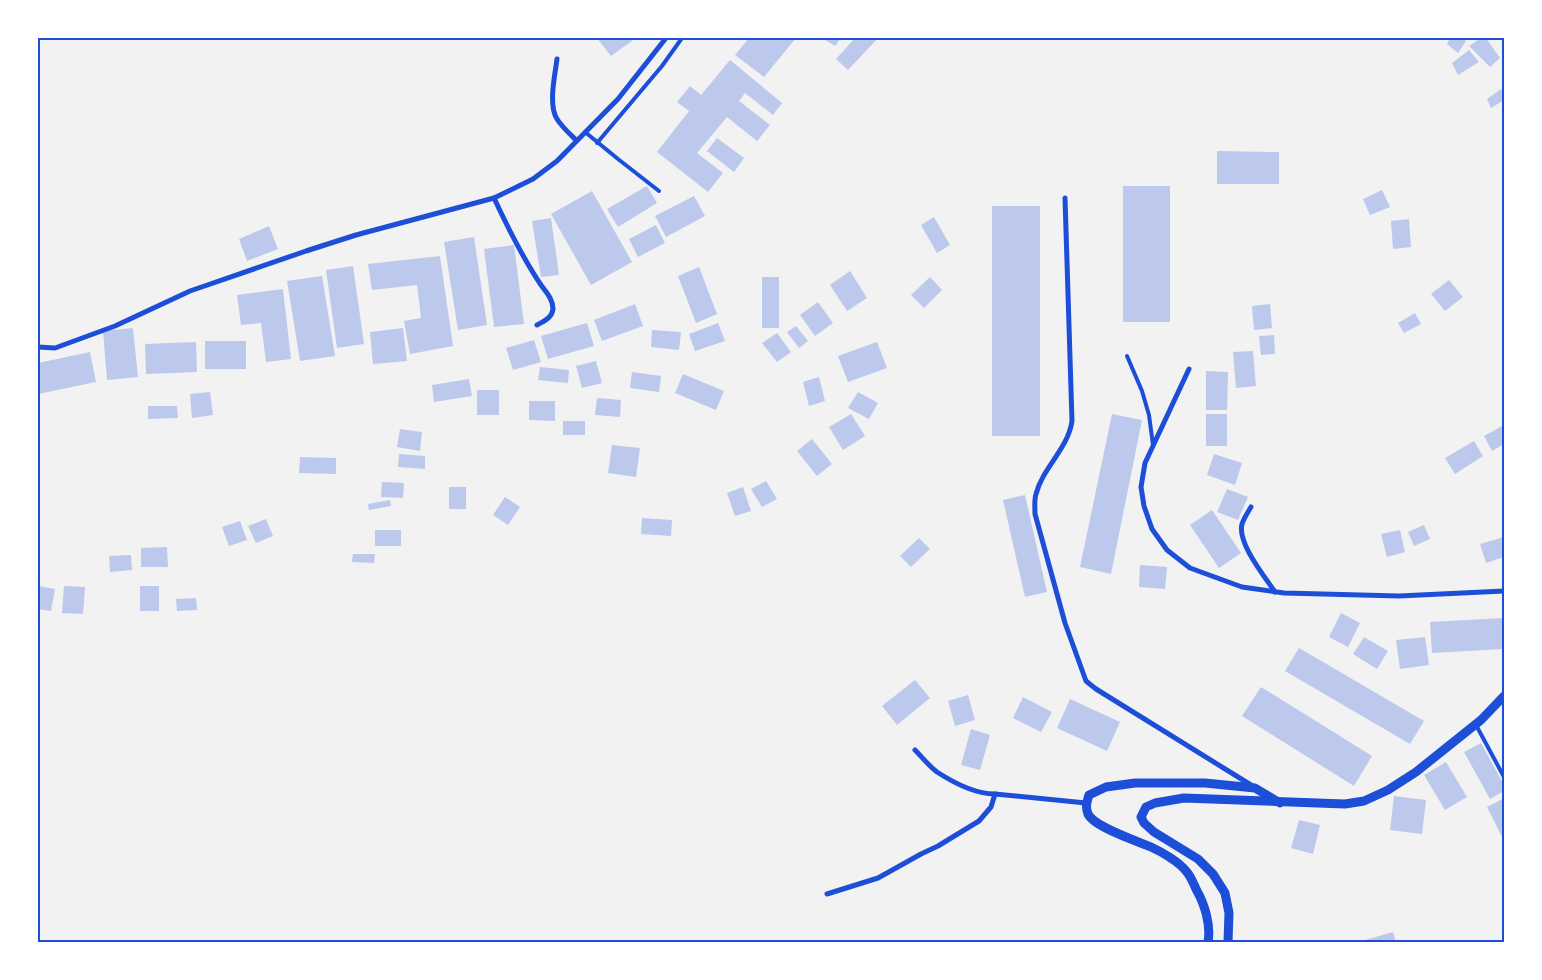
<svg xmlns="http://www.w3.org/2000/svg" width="1542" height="980" font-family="'Noto Serif',serif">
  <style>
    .building { fill: #bdc9ec }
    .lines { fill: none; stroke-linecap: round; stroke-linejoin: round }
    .service { stroke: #1d4ed8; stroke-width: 4 }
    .minor { stroke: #1d4ed8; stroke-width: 5 }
    .tertiary { stroke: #1d4ed8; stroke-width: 9 }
    .neatline { fill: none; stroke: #1d4ed8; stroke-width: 2 }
  </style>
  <rect width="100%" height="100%" fill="#f2f2f2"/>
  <!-- building -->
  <g class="building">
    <path d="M597,38H636L611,56Z"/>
    <path d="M749,38H796L764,77L735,55Z"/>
    <path d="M822,38H841L835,46Z"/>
    <path d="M855,38H878L848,70L836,59Z"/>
    <path d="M1450,38H1462L1466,41L1458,53L1447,44Z"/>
    <path d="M1481,38H1486L1500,58L1490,67L1469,46Z"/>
    <path d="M1469,50L1479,62L1458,75L1452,63Z"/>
    <path d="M730,60L782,103L773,115L745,93L739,101L770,125L757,141L727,117L697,153L723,173L708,192L657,152L689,111L677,102L690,86L701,95Z"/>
    <path d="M1501,89L1504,95V100L1491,108L1487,99Z"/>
    <path d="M717,138L744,158L734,172L707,151Z"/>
    <path d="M1217,151L1279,152V184H1217Z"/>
    <path d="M647,186L657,203L618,227L607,209Z"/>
    <rect x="1123" y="186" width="47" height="136"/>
    <path d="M1382,190L1390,207L1370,215L1363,199Z"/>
    <path d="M592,191L632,262L591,285L551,214Z"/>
    <path d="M694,196L705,216L666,237L655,216Z"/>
    <rect x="992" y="206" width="48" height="230"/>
    <path d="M934,217L950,245L937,253L921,225Z"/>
    <path d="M551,218L559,275L541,277L532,221Z"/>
    <path d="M1409,219L1411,247L1393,249L1391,221Z"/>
    <path d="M656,225L665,243L638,257L629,239Z"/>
    <path d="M269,226L278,249L247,261L239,239Z"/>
    <path d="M474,237L487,325L458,330L444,242Z"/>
    <path d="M514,245L524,324L494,327L484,249Z"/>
    <path d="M440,256L453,346L410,354L404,321L421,318L417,285L372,290L368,264Z"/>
    <path d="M353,266L364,344L337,348L326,270Z"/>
    <path d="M699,267L717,314L696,323L678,276Z"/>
    <path d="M850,271L867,298L847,311L830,285Z"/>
    <path d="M322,276L335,356L300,361L287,281Z"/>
    <rect x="762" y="277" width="17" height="51"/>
    <path d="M930,277L942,290L924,308L911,295Z"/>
    <path d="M1449,280L1463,297L1445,311L1431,294Z"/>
    <path d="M283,289L291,359L266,362L261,323L241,325L237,295Z"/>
    <path d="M818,302L833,323L815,336L800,315Z"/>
    <path d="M635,304L643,326L602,341L594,320Z"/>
    <path d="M1270,304L1272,328L1254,330L1252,306Z"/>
    <path d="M1415,313L1421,324L1404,333L1398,323Z"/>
    <path d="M587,323L594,346L548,359L541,336Z"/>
    <path d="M718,323L725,341L695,351L689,334Z"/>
    <path d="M796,326L808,341L799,348L787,332Z"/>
    <path d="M133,328L138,377L107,380L103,331Z"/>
    <path d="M403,328L407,361L373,364L370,332Z"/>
    <path d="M652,330L681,332L679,350L651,347Z"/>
    <path d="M777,333L791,352L777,362L762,343Z"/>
    <path d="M1274,335L1275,354L1261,355L1259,336Z"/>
    <path d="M534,340L541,362L513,370L506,348Z"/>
    <rect x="205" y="341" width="41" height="28"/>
    <path d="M196,342L197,372L146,374L145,344Z"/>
    <path d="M877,342L887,368L848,382L838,356Z"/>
    <path d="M1253,351L1256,386L1236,388L1233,352Z"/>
    <path d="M90,352L96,382L38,394V363Z"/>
    <path d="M596,361L602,383L582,388L576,366Z"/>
    <path d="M540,367L569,370L568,383L538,380Z"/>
    <path d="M1206,371L1228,372L1227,410H1206Z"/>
    <path d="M632,372L661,376L659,392L630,388Z"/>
    <path d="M683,374L724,391L716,410L675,393Z"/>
    <path d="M819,377L825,401L809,406L803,382Z"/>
    <path d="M469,379L472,396L434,402L432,385Z"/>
    <rect x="477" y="390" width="22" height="25"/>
    <path d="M210,392L213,415L192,418L190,394Z"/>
    <path d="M858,392L878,403L869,419L848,408Z"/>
    <path d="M597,398L621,400L620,417L595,415Z"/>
    <path d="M529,401H555V421L529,420Z"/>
    <path d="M148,406H177L178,418L148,419Z"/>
    <path d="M851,414L865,436L843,450L829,427Z"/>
    <path d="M1112,414L1142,420L1111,574L1080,567Z"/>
    <rect x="1206" y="414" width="21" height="32"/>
    <rect x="563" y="421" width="22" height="14"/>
    <path d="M1504,425V444L1492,451L1484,436Z"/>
    <path d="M400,429L422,432L420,451L397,447Z"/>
    <path d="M812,439L832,464L817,476L797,451Z"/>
    <path d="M1474,441L1483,456L1455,474L1445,458Z"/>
    <path d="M612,445L640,448L636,477L608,473Z"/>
    <path d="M399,454L425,456V469L398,467Z"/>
    <path d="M1214,454L1242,463L1235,485L1207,475Z"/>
    <path d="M300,457L336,458V474L299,473Z"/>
    <path d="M766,481L777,499L762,507L751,489Z"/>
    <path d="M382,482L404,483L403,498L381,497Z"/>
    <rect x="449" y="487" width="17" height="22"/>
    <path d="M743,487L751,511L735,516L727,493Z"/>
    <path d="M1227,489L1248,497L1238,520L1217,512Z"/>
    <path d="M1025,495L1047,592L1025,597L1003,500Z"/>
    <path d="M505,497L520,507L508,525L493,515Z"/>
    <path d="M390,500L391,506L369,510L368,504Z"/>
    <path d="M1212,510L1241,553L1219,568L1190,525Z"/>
    <path d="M642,518L672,520L671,536L641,534Z"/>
    <path d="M266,519L273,536L256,543L248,526Z"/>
    <path d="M240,521L247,540L229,546L222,527Z"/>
    <path d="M1424,525L1430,539L1414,546L1408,532Z"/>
    <rect x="375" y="530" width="26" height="16"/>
    <path d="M1400,530L1405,552L1387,557L1381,534Z"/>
    <path d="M1504,537V557L1486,563L1480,544Z"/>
    <path d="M919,538L930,549L911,567L900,556Z"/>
    <path d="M167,547L168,567H141V548Z"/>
    <path d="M353,554H375L374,563L352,562Z"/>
    <path d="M131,555L132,570L110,572L109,556Z"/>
    <path d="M1140,565L1167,567L1165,589L1139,587Z"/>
    <path d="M38,586L55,589L51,611L38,609Z"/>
    <path d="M64,586L85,587L83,614L62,613Z"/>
    <rect x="140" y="586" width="19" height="25"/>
    <path d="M196,598L197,610L177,611L176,599Z"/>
    <path d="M1341,613L1360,623L1348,647L1329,637Z"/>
    <path d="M1504,618V649L1432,653L1430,622Z"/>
    <path d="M1364,637L1388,651L1377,669L1353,654Z"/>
    <path d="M1425,637L1429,665L1400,669L1396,640Z"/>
    <path d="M1299,648L1424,721L1410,744L1285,671Z"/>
    <path d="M915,680L930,698L897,725L882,706Z"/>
    <path d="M1261,687L1372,756L1354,786L1242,716Z"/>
    <path d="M968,695L975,720L955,726L948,701Z"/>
    <path d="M1023,697L1052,712L1041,732L1013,718Z"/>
    <path d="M1070,699L1120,722L1107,751L1057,728Z"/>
    <path d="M971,729L990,735L980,770L961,765Z"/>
    <path d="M1481,743L1504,785V791L1490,799L1464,752Z"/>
    <path d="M1446,762L1467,797L1445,810L1424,775Z"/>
    <path d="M1394,796L1426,800L1422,834L1390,830Z"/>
    <path d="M1504,798V841L1487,807Z"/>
    <path d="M1299,820L1320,825L1313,854L1291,848Z"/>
    <path d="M1393,932L1396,942H1366L1365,940Z"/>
  </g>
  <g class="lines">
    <!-- service -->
    <g class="service">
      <path d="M585,132L618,159L659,191"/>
      <path d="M597,143L662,66L682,38"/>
      <path d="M1127,356L1142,391L1149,415L1153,445"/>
      <path d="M1476,725L1504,777"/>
    </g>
    <!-- minor -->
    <g class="minor">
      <path d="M557,59C555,75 548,105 557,119C562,127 570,134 576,140"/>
      <path d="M494,198C508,228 522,257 541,285C546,292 553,299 553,309C552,318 544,321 537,325"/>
      <path d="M1065,198L1072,421C1068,449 1043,467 1036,494C1034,500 1035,508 1035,514L1065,623L1086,681L1096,689L1251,785"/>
      <path d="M38,347L55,348L115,326L190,291L306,251L356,235L494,198L533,179L557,161L618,99L666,38"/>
      <path d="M1189,369L1145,463L1141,487L1144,506L1152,529L1167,550L1190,568L1242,587L1284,593L1399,596L1504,591"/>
      <path d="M1251,507C1248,512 1244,518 1242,524C1237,543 1265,577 1275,592"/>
      <path d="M915,750C922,757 929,766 937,772C954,783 975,794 995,794L1086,803"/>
      <path d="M827,894L878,878L921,854L938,846L979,821L991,807L995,794"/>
    </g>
    <!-- tertiary -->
    <g class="tertiary">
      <path d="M1208,942C1211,926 1205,905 1197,891C1194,885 1191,876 1186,871C1179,862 1162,852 1151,847C1137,841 1094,827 1088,814C1085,807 1087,801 1089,795L1106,787L1135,783H1205L1255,788L1280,803"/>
      <path d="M1228,942L1229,913L1225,893L1213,874L1198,859L1154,832L1144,823L1141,817L1146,807L1155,803L1184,798L1345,804L1364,801L1388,790L1416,772L1481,720L1504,696"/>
    </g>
  </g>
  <!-- border -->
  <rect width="1542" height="980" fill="none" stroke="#ffffff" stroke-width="78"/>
  <rect x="39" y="39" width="1464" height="902" class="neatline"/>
</svg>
